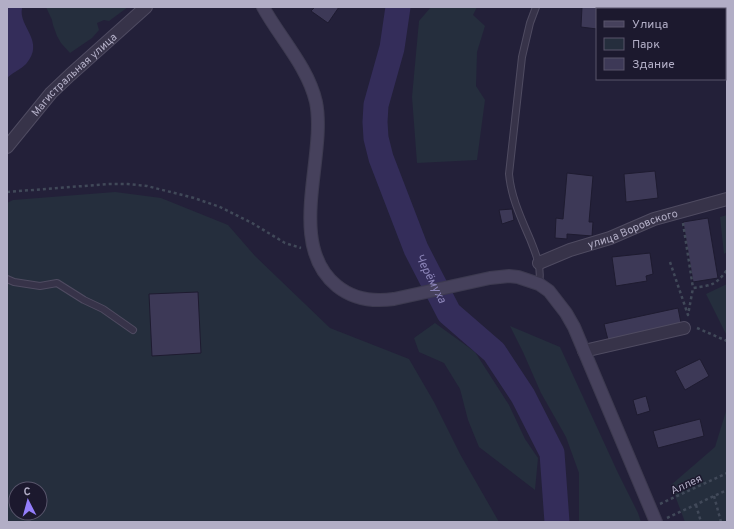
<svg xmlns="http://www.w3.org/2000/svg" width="734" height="529" font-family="Overpass,sans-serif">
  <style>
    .green { fill: #252e3d; fill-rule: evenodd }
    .water { fill: #342d5a }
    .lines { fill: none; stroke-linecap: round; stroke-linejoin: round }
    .river { stroke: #342d5a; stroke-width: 25 }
    .building { fill: #3d3957; stroke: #1e1b30 }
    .service-casing { stroke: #4f4b61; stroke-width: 8 }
    .minor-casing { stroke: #4f4b61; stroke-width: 14 }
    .tertiary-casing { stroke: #4f4b61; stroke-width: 14 }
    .secondary-casing { stroke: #3d3a50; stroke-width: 14 }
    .path { stroke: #414959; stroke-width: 2.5; stroke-dasharray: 3 3; stroke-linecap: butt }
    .service { stroke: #373349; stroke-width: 6 }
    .minor { stroke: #373349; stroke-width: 12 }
    .tertiary { stroke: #373349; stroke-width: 12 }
    .secondary { stroke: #46415c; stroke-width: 12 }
    .labels { text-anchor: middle; stroke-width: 3; stroke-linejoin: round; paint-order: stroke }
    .street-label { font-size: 11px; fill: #b2aec6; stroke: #1c192e }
    .water-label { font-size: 12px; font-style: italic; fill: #8b84b8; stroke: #1c192e }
  </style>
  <rect width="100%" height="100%" fill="#232039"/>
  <!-- green -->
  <g class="green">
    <path d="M46,7H128L109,21L104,20L97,23L99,30L92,38L70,53L61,43L57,36L53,25L52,20Z"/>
    <path d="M431,7H477L473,15L485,26L477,52L476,86L485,100L477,160L417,163L412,97L419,21Z"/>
    <path d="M115,192L161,198L228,225L255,256L330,328L409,359L434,402L460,454L499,522H7V203L13,200ZM16,489H40V513H16Z"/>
    <path d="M727,215V252L724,254L720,217Z"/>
    <path d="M727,284V336L706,294Z"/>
    <path d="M435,323L475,352L509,405L525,439L538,458L535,490L479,447L468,420L460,389L444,363L419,352L414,338Z"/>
    <path d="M510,326L560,347L618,473L638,513L641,522H579V473L566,437L541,393L523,352Z"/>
    <path d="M727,408V522H685L671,485L715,447Z"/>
  </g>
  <!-- water -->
  <path class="water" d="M7,7L22,8C18,27 46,41 26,64C21,69 14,72 8,77H7Z"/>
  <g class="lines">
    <!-- river -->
    <path class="river" id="s1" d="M398,7L392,48L376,105L375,122L376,138L381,158L416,249L449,313L494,352L523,396L552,453L557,522"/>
  </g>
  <!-- building -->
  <g class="building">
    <path d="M315,7H339L328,23L311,11Z"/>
    <path d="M582,7H608V9H597V29L581,27Z"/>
    <rect x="639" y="7" width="40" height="2"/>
    <path d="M655,171L658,198L626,202L624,174Z"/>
    <path d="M567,173L593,176L589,222H593L592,236L567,234V239L555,238L556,218L563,219Z"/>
    <path d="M512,209L514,220L502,224L499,210Z"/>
    <path d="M708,218L718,278L693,282L683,222Z"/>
    <path d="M650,253L653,274L646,276L647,281L616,286L612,257Z"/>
    <path d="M198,292L201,353L152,356L149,294Z"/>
    <path d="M678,308L681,323L608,340L604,324Z"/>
    <path d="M700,359L709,376L685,390L675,371Z"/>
    <path d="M646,396L650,411L637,415L633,400Z"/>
    <path d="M700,419L704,436L658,448L653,431Z"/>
  </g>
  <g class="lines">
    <defs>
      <g id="service">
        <path d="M536,7L530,23L522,57L509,174C511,197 521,218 530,239C536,254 542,267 539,284"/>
        <path d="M7,279L14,282L40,286L57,283L84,300L103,309L133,330"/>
      </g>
      <g id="minor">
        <path id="s2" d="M539,263L570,250L610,238L654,219L727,199"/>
        <path d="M584,351L684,328"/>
      </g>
      <g id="tertiary">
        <path id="s3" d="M7,147L51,93L70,75L146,7"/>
      </g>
      <path id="secondary" d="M263,7C280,38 308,67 316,102C327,157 285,244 337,286C353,299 373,302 394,299L490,278L509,276L518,277L539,284L549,291L566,313L574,327L656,522"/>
    </defs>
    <!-- service casing -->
    <use href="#service" class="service-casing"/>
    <!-- minor casing -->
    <use href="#minor" class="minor-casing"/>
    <!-- tertiary casing -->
    <use href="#tertiary" class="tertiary-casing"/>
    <!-- secondary casing -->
    <use href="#secondary" class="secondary-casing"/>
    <!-- path -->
    <g class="path">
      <path d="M7,192L109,184H128L147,186L194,198L220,207L252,223L285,243L301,248"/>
      <path d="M683,223L693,288"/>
      <path d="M670,262L688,315L693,288C712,285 715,286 727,270"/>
      <path d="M697,328L727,341"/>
      <path d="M714,496L721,522"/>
      <path d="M660,504L727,473"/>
      <path d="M696,505L701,522"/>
      <path d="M667,518L727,490"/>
    </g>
    <!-- service -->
    <use href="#service" class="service"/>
    <!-- minor -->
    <use href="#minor" class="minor"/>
    <!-- tertiary -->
    <use href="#tertiary" class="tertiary"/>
    <!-- secondary -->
    <use href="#secondary" class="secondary"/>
  </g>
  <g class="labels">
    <!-- street labels -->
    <g class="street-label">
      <text dy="4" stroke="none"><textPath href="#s3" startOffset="99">Магистральная улица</textPath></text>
      <text dy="4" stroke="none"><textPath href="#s2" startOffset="100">улица Воровского</textPath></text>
      <text transform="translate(686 484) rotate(-25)" y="4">Аллея</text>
    </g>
    <!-- water labels -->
    <g class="water-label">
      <text dy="4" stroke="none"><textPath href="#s1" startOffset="285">Черёмуха</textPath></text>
    </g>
  </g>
  <!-- border -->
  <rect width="734" height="529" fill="none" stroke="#b2aec6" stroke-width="16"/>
  <!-- legend -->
  <rect x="596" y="8" width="130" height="72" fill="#1c192e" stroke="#58556b"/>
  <rect x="604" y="21" width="20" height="6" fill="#46415c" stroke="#58556b"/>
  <text x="632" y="28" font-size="12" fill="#b2aec6">Улица</text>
  <rect x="604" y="38" width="20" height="12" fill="#252e3d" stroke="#58556b"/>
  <text x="632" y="48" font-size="12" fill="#b2aec6">Парк</text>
  <rect x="604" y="58" width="20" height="12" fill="#3d3957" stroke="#58556b"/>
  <text x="632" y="68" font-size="12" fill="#b2aec6">Здание</text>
  <!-- north arrow -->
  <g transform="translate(28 501) rotate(354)"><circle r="19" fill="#1c192e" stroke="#58556b"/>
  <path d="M0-3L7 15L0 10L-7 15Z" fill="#947efb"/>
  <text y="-6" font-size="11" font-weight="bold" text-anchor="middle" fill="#b2aec6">С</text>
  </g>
</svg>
